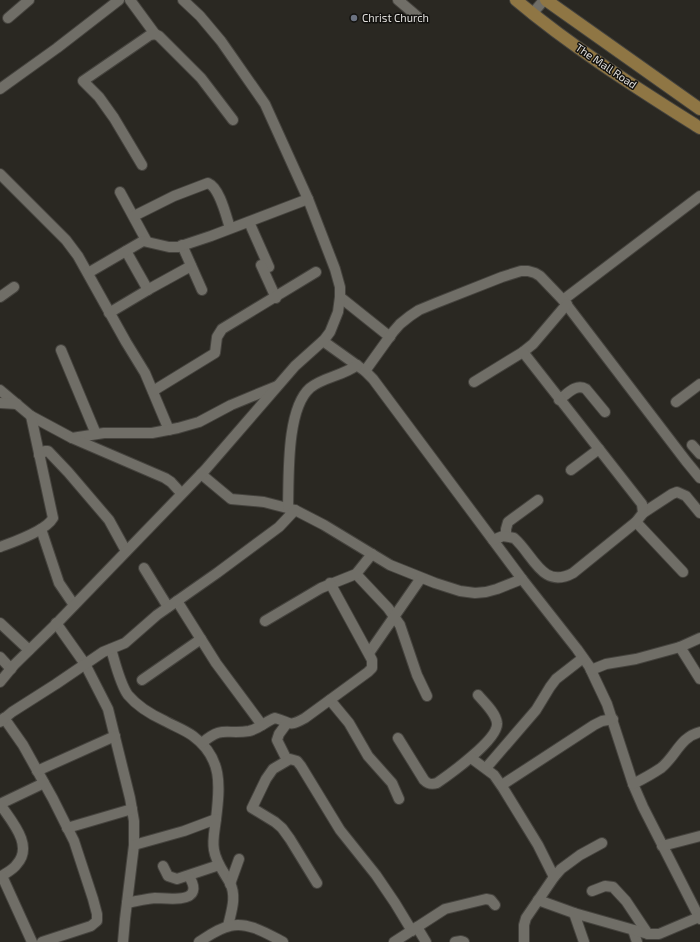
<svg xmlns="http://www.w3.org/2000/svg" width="700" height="942" font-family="'Exo 2',sans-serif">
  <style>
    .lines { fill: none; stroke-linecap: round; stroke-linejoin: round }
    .minor-casing { stroke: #45433e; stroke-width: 12 }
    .major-casing { stroke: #45433e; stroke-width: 14 }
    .minor { stroke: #706e67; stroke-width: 10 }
    .major { stroke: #8f7644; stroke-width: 12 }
    .worship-dot { fill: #6b7280; stroke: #12110e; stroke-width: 1.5 }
    .labels { text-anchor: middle; stroke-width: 3; stroke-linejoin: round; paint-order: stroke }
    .poi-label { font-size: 11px; fill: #e2e0dd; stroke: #12110e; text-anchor: start }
    .street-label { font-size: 11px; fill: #e2e0dd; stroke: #12110e }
  </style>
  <rect width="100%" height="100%" fill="#2a2822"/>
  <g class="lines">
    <defs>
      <g id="minor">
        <path d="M130,0L155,34"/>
        <path d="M398,0L418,17"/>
        <path d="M532,14L544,0"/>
        <path d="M8,18L29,0"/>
        <path d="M0,89L57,48L119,0"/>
        <path d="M142,165L114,118L99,97L83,81L150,35L155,34L159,36L201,78L233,120"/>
        <path d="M0,174L66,240L78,256L126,342L145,373L169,430"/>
        <path d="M120,192L146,240"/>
        <path d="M134,216L174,196L208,183C220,188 226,216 230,228"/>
        <path d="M249,222L269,267"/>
        <path d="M182,245L202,290"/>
        <path d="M126,251L148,290"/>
        <path d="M261,265L276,298"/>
        <path d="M88,273L143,241L169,247H178L211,236L308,199"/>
        <path d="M0,297L14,287"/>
        <path d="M340,297L390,337"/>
        <path d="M563,300L700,196"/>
        <path d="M109,313L151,288L191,266"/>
        <path d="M323,341L365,371L373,379L522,579L577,649L589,666L607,704L633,784L643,807L700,919"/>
        <path d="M61,350L96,434"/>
        <path d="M365,371L393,332L400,324L410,316L419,310L436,303L502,277L521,271H528L535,273L540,276L563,300L686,461L700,478"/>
        <path d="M474,382L523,352L533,344L567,304"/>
        <path d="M0,390L31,416L72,438L104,433H152L178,428L199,422L231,405L277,386"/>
        <path d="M153,391L215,353L217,337L222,329L316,272"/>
        <path d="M559,400C567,394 576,383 586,389L605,412"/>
        <path d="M676,402L700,384"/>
        <path d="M0,403L17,404"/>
        <path d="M72,438L165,478L171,482L181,493"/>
        <path d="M692,445L700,454"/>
        <path d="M39,455L45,451H48L68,472L109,520L126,551"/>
        <path d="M571,470L599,449"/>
        <path d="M201,474L231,499L264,502L295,510L324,525L390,565L435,583L460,591L475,593L486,592L497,589L522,579"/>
        <path d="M288,508C289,477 286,409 310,388C323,377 343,376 357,365"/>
        <path d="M643,513L672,494L677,492L686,496L700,513"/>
        <path d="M636,522L683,572"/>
        <path d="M41,529L59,583L74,605"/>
        <path d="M506,536V529L508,522L538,500"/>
        <path d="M493,540L503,536L514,538C533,554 542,590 573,573L636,522L643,513L642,504L523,352"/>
        <path d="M0,547C13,542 46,531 53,518L31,416"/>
        <path d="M144,568L168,607"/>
        <path d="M356,574L388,608L400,625L417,675L427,696"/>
        <path d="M177,601L216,663L262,725"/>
        <path d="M265,621L321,588L356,574L372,554"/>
        <path d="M0,623L29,650"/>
        <path d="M56,623L85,664L108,709L130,798L134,821V845L125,919L123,942"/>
        <path d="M680,647L700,679"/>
        <path d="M111,649C115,662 120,684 128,695C138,707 152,715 165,721C174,726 185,730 193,736C223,758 220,786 216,819"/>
        <path d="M369,653L421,578"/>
        <path d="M0,657L11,669"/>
        <path d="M591,670L606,664L636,659L680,647L700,638"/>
        <path d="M142,680L201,639"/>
        <path d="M0,682L14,665L59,621L205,470L295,366L324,340L330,332L338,312L340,297V287L335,269L308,199L265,104L221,41L200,16L183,0"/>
        <path d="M330,700L349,723L368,756L392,783L399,799"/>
        <path d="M4,718L23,745L53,799L74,841L93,899L97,914V921L91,926L42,942"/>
        <path d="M0,722L12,712L56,684L103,652L125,643L157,615L217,573L279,527L295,510"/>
        <path d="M398,738L424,780C428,784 431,785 437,783C450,774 499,739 497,723C496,713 484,702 478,695"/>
        <path d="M202,743C223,725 226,735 249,731C259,729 266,721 275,718C291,722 287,728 305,718L368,672L372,668V660L330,583"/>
        <path d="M471,758L494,775L503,788L538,845L554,877"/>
        <path d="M287,760L277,740L279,734L287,723"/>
        <path d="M486,768L536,710L550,687L556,679L583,658"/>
        <path d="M37,771L115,736"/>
        <path d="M633,784C643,779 652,774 661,768C676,756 680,737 700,732"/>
        <path d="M502,785L594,725L602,721L613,719"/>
        <path d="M0,804C11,821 34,845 17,864C13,870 6,873 0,877"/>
        <path d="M0,804L44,783"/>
        <path d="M67,828L132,809"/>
        <path d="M134,845L184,831L216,819C215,829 212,840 214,850C216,863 224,872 230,883C237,897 231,912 228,926"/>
        <path d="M662,846L700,836"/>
        <path d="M163,866L168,876L177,879L219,865"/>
        <path d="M2,876L32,942"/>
        <path d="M317,883L290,839L282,828L275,822L252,808L266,779L273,769L290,759L297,761L301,766L340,830L376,875L395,903L412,931"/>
        <path d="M230,884L239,859"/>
        <path d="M592,891L605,886L613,887L626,901L648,934"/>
        <path d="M538,900L574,913"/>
        <path d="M127,903C136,901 146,899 155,898C164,898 190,902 193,891C195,886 191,880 189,876"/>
        <path d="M417,927L426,942"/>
        <path d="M633,930L637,942"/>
        <path d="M199,942C208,936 219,928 230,926C247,921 268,934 283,942"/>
        <path d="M394,942L445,909L486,899L491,900L495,905"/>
        <path d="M455,942L461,941L464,942"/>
        <path d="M524,942V925L526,918L554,877L561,869L580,855L602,843"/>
        <path d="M584,942L574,913L648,934H659L699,917"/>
      </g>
      <g id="major">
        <path d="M516,0C573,48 637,88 700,128"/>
        <path d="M546,0L700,109"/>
      </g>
    </defs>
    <!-- minor casing -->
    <use href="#minor" class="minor-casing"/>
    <!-- major casing -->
    <use href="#major" class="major-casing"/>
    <!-- minor -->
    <use href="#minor" class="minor"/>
    <!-- major -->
    <use href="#major" class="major"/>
  </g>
  <!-- markers -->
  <circle class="worship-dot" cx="354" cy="18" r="4"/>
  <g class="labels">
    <!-- poi labels -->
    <g class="poi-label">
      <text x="362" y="22">Christ Church</text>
    </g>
    <!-- street labels -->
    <g class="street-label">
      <text transform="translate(606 66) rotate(34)" y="4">The Mall Road</text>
    </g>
  </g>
</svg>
